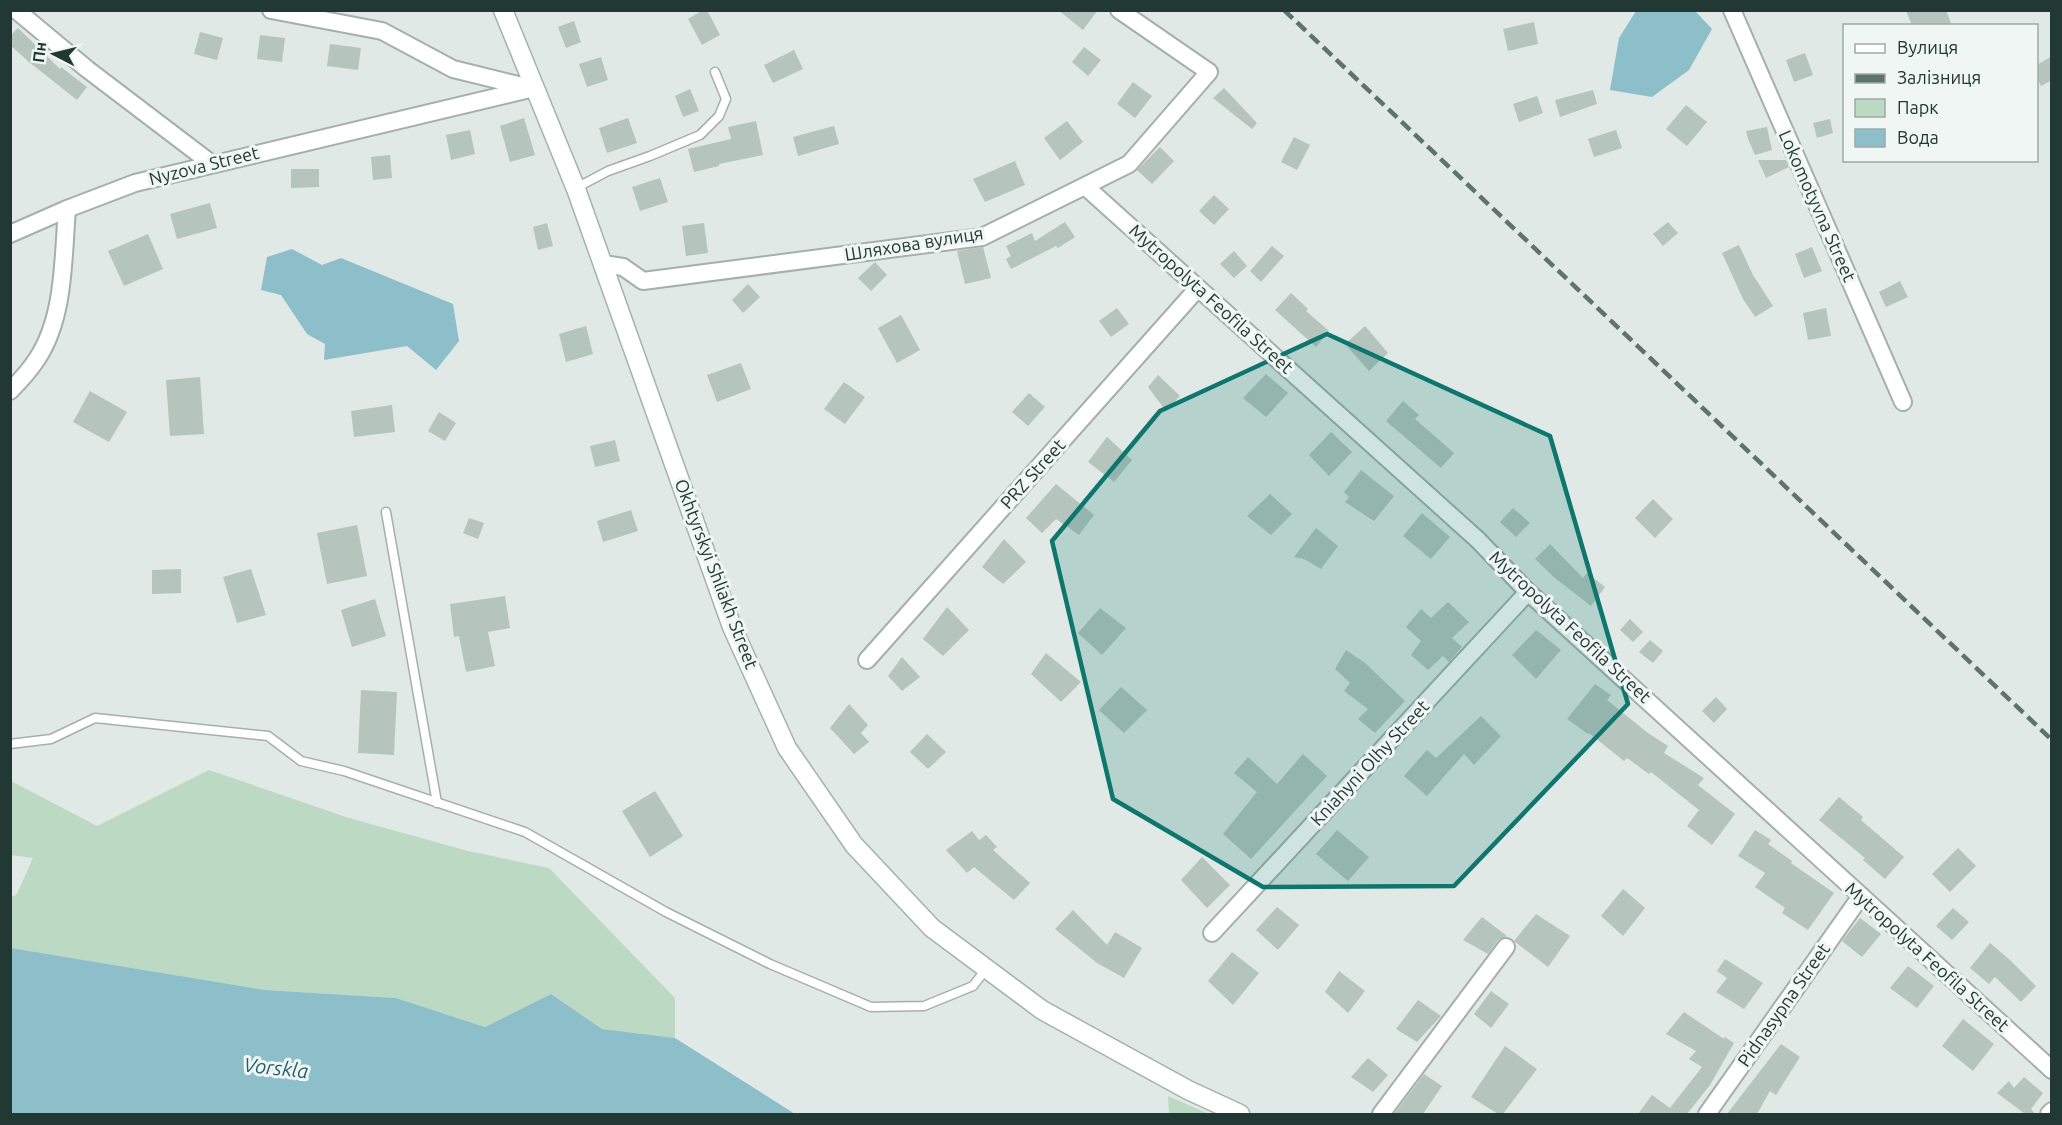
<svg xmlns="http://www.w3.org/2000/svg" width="2062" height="1125" font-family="Ubuntu,sans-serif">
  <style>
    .green { fill: #bbd9c3 }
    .water { fill: #8cbfca }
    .building { fill: #b6c4be }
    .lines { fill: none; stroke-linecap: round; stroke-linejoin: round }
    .lane-casing { stroke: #a3b0ac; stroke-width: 11 }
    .street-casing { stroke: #a3b0ac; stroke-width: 20 }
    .secondary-casing { stroke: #a0b4ad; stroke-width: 21 }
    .lane { stroke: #fff; stroke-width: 8 }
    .street { stroke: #fff; stroke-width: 16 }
    .secondary { stroke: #fff; stroke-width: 18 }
    .rail { stroke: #5d746e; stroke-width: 4.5; stroke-dasharray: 12 6; stroke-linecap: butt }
    .marked { fill: #0f766e; fill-opacity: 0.2; stroke: #0f766e; stroke-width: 4.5; stroke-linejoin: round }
    .labels { text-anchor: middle; stroke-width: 6; stroke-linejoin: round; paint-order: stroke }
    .street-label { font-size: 18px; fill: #223833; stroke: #f0f6f3 }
    .water-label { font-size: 20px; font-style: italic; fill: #22606e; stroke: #f0f6f3 }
  </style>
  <rect width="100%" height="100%" fill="#e0e9e5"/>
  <!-- green -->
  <g class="green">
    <path d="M209,770L349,818L468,851L549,868L675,998V1038L602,1029L551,994L485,1027L396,998L265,990L11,948L10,898L17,894L33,858L11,855V781L97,826Z"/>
    <path d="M1168,1096L1209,1114H1169Z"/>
  </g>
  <!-- water -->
  <g class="water">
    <path d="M1636,11H1695L1712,29L1689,70L1652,97L1610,90L1619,38Z"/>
    <path d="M292,249L322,265L341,258L453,304L459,341L436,370L407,346L324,360L325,344L307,334L281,295L261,290L267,257Z"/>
    <path d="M11,948L265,990L396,998L485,1027L551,994L602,1029L675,1038L795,1114H11Z"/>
  </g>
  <!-- building -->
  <g class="building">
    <path d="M703,10H707L720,35L702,45L688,19Z"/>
    <path d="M1058,10H1098L1083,30Z"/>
    <path d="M1906,10H1946L1952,26H1912Z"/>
    <path d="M574,21L581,42L566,48L558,27Z"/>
    <path d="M1534,22L1538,44L1508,51L1503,29Z"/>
    <path d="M18,28L60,69L61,67L87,87L77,100L29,62L10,45V36Z"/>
    <path d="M200,32L223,38L217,60L194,54Z"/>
    <path d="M260,35L285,38L282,62L257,59Z"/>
    <path d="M330,44L361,48L358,70L327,66Z"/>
    <path d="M1084,47L1101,60L1088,76L1072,62Z"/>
    <path d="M794,50L803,69L773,83L764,65Z"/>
    <path d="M1805,53L1813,75L1794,82L1786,60Z"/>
    <path d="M2052,56V80L2041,86L2037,78V65Z"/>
    <path d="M601,57L608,80L587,87L579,64Z"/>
    <path d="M1133,82L1152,96L1135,118L1117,104Z"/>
    <path d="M1224,88L1257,123L1252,129L1213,98Z"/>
    <path d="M690,89L699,111L683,117L675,96Z"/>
    <path d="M1593,90L1597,104L1560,117L1555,100Z"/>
    <path d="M1537,96L1543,113L1519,122L1513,104Z"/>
    <path d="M1686,105L1707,122L1687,146L1666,129Z"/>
    <path d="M524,118L535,155L510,162L500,126Z"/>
    <path d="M628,118L637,143L607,153L599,128Z"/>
    <path d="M1830,119L1833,133L1817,138L1813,123Z"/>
    <path d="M756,121L763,155L719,164V166L694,172L688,149L731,139L728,127Z"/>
    <path d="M1067,121L1083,142L1060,160L1044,138Z"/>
    <path d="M834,126L839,144L798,156L793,137Z"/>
    <path d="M1767,127L1772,150L1755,155L1748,139L1746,131Z"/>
    <path d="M470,130L475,154L451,160L446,135Z"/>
    <path d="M1616,130L1622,148L1594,157L1588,139Z"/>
    <path d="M1294,137L1310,145L1297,170L1281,162Z"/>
    <path d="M1160,147L1174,161L1152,184L1137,170Z"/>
    <path d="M390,155L392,178L373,180L371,157Z"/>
    <path d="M1758,160H1786L1789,167L1766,178Z"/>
    <path d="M1015,161L1025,185L985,202L973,179Z"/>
    <path d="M291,169H319V187L291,188Z"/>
    <path d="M660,178L668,202L640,211L632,187Z"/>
    <path d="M1214,195L1229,209L1214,225L1199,211Z"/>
    <path d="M210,203L217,228L177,239L170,214Z"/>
    <path d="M1065,222L1075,237L1058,248L1056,246L1011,269L1006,259L1011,256L1006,246L1032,233L1035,241Z"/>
    <path d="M1668,222L1678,233L1663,246L1653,234Z"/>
    <path d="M547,223L553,246L538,250L533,227Z"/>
    <path d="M704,223L708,253L686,256L682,226Z"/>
    <path d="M148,234L163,269L124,286L108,251Z"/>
    <path d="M1739,245L1753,275L1773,306L1755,317L1743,299L1722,253Z"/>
    <path d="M1272,246L1284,256L1261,282L1250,271Z"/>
    <path d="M983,247L991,278L965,284L957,251Z"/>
    <path d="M1812,247L1822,271L1804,278L1795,254Z"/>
    <path d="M1234,251L1247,266L1234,278L1220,264Z"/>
    <path d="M875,262L887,275L871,291L858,278Z"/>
    <path d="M1900,281L1908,297L1886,307L1879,292Z"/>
    <path d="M748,284L760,297L743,313L732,300Z"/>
    <path d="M1291,293L1308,309L1306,311L1329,331L1316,347L1275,310Z"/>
    <path d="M1117,308L1129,324L1111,337L1099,321Z"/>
    <path d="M1826,308L1831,336L1808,340L1803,313Z"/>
    <path d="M901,315L920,350L897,363L878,328Z"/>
    <path d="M586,326L593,354L566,362L559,334Z"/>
    <path d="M1365,326L1388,353L1369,371L1345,344Z"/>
    <path d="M741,363L751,389L717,402L707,375Z"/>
    <path d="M1266,374L1288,393L1266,417L1243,398Z"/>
    <path d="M1158,375L1180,396L1166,411L1148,387Z"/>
    <path d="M200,377L204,434L170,436L166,380Z"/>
    <path d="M844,382L865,397L845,424L824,409Z"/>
    <path d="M90,391L127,412L109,442L73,422Z"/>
    <path d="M1029,393L1045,407L1028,426L1012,412Z"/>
    <path d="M1403,401L1419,415L1415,419L1454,453L1441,468L1386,421Z"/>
    <path d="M392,405L395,432L354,437L351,411Z"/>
    <path d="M439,412L456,423L445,441L428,431Z"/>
    <path d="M1331,432L1352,452L1329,476L1309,455Z"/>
    <path d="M1107,437L1132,460L1114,482L1088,462Z"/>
    <path d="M615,440L620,461L595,467L590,446Z"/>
    <path d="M1361,470L1394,496L1374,521L1345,502L1349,497L1344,492Z"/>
    <path d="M1056,484L1094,515L1079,535L1056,519L1042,533L1026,518Z"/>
    <path d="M1270,494L1292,514L1271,535L1247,516Z"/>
    <path d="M1653,499L1673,519L1655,538L1635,518Z"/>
    <path d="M1513,508L1530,523L1516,537L1500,522Z"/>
    <path d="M631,510L638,531L603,542L597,521Z"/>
    <path d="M1422,513L1450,537L1431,559L1403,536Z"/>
    <path d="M469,518L484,523L478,539L463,533Z"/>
    <path d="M357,525L367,576L327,584L317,533Z"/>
    <path d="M1316,528L1338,546L1321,569L1304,559L1294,557Z"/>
    <path d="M1004,539L1026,562L1003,584L982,567Z"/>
    <path d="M1550,544L1583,578L1587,573L1605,587L1591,606L1555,578L1535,559Z"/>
    <path d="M181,569V593L152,594V570Z"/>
    <path d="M251,569L266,615L237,623L223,577Z"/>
    <path d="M505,596L510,628L488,632L495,666L466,672L459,636L454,637L450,604Z"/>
    <path d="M375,599L386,636L352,647L341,610Z"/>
    <path d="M1448,602L1469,622L1452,638L1462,647L1449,662L1443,656L1428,670L1411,655L1421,641L1406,627L1421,609L1431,618Z"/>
    <path d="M947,607L969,630L943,656L923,639Z"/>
    <path d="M1100,608L1126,628L1102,655L1078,633Z"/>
    <path d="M1630,619L1643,632L1633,642L1620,630Z"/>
    <path d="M1536,630L1561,650L1536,679L1512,655Z"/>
    <path d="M1650,640L1663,651L1653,663L1639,652Z"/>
    <path d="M1346,650L1365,663L1405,701L1375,733L1358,719L1368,709L1344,691L1350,683L1335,669Z"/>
    <path d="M1046,653L1081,682L1061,702L1031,674Z"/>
    <path d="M902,657L920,677L902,691L888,676Z"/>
    <path d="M1595,684L1611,695L1607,700L1648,733L1668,746L1664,753L1704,778L1698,785L1735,814L1712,845L1687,826L1699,810L1651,772L1649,774L1627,758L1624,761L1589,733L1588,734L1567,719Z"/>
    <path d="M1121,687L1147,710L1124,733L1099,710Z"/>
    <path d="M361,690L397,692L394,755L358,753Z"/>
    <path d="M1716,697L1727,709L1714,723L1702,711Z"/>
    <path d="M849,704L868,725L861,733L869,742L854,754L830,728Z"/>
    <path d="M1481,716L1501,736L1474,765L1464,754L1427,796L1404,776L1427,750L1436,758Z"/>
    <path d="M927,734L946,752L928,769L910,752Z"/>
    <path d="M1303,754L1327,776L1251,859L1223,834L1257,792L1234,773L1248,757L1277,784Z"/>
    <path d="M655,791L683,836L650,857L622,811Z"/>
    <path d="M1839,797L1863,817L1861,820L1904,857L1885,879L1863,860L1865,858L1819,820Z"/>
    <path d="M1337,830L1369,857L1348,881L1316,854Z"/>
    <path d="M1755,830L1771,840L1768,844L1792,861L1791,863L1834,893L1808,930L1782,913L1785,908L1755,887L1765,873L1738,856Z"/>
    <path d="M972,831L979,840L986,835L997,847L993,850L1030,883L1014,900L974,867L967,873L946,850Z"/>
    <path d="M1958,848L1976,866L1950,892L1932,874Z"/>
    <path d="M1202,857L1230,885L1207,908L1181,880Z"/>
    <path d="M1623,889L1645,908L1623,936L1601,916Z"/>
    <path d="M1277,907L1299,925L1278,950L1256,930Z"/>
    <path d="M1953,908L1969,922L1952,940L1936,926Z"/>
    <path d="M1073,910L1107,945L1115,932L1142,948L1124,978L1097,963L1055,929Z"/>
    <path d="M1536,914L1570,936L1548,967L1514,941Z"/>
    <path d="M1482,917L1507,936L1498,940L1488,954L1463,940Z"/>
    <path d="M1860,918L1881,934L1862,957L1842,941Z"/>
    <path d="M1990,943L2010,960L2036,986L2021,1002L1995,977L1989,984L1970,968Z"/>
    <path d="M1232,952L1259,973L1233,1005L1208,981Z"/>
    <path d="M1725,959L1763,983L1744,1009L1716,992L1727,978L1717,971Z"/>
    <path d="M1908,966L1934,986L1917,1008L1890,988Z"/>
    <path d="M1339,971L1365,991L1348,1013L1325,992Z"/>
    <path d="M1491,991L1509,1004L1491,1028L1474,1014Z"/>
    <path d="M1418,1000L1441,1016L1417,1042L1396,1029Z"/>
    <path d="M1684,1012L1724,1039L1725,1037L1734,1043L1710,1085L1687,1114H1638L1652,1095L1670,1108L1702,1067L1689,1059L1696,1051L1666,1034Z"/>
    <path d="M1963,1019L1994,1044L1973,1071L1942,1046Z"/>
    <path d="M1781,1044L1800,1057L1776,1095L1770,1091L1757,1114H1727Z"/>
    <path d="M1505,1046L1537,1069L1503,1114H1498L1471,1097Z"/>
    <path d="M1368,1058L1388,1075L1373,1092L1351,1077Z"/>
    <path d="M1424,1074L1442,1086L1423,1114H1394Z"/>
    <path d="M2024,1077L2043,1093L2031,1109L2035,1114H2025L1997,1093L2009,1081L2014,1088Z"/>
  </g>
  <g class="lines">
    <defs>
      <g id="lane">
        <path d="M576,188L608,171L650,156L700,135L719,116L726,99L715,72"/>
        <path d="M386,512L437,803"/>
        <path d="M10,744L51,739L95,718L268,736L301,761L344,771L525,832L666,912L770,964L871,1007L924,1006L973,986L986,969"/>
      </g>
      <g id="street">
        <path d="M16,10L87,69L212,164"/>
        <path d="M271,10L382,31L453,69L530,88"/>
        <path d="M1732,10L1903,402"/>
        <path d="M1086,187L1478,540L1528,592L2052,1070"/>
        <path d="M10,234L67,209"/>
        <path d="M603,264L623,267L643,281L982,237L1129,164L1209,72L1119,10"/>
        <path d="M10,391C20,381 30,370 37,359C65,317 63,257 67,209L135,183L534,88"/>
        <path d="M867,660L1198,288"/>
        <path d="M1212,933L1528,592"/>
        <path d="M1381,1114L1506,947"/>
        <path d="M1707,1114L1861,896"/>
        <path d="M2049,1114L2052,1111"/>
      </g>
      <path id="secondary" d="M503,10L576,189L732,627L787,748L854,845L932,928L1042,1010L1188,1090L1240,1114"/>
    </defs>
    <!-- lane casing -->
    <use href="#lane" class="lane-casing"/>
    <!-- street casing -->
    <use href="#street" class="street-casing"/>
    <!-- secondary casing -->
    <use href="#secondary" class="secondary-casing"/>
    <!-- lane -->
    <use href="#lane" class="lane"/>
    <!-- street -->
    <use href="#street" class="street"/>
    <!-- secondary -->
    <use href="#secondary" class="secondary"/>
    <!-- rail -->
    <path class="rail" d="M1284,10L2052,740"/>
  </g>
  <!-- marked area -->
  <path class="marked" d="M1327,334L1550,436L1628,704L1454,886L1263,887L1113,799L1052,541L1160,411Z"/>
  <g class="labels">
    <!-- street labels -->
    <g class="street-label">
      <text transform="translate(204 166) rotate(-14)" y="6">Nyzova Street</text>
      <text transform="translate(1817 206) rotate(66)" y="6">Lokomotyvna Street</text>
      <text transform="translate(914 244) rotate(-9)" y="6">Шляхова вулиця</text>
      <text transform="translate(1211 299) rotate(42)" y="6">Mytropolyta Feofila Street</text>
      <text transform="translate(1033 474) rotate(-48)" y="6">PRZ Street</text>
      <text transform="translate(716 574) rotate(69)" y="6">Okhtyrskyi Shliakh Street</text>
      <text transform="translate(1570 627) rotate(43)" y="6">Mytropolyta Feofila Street</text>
      <text transform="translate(1370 763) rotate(-47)" y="6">Kniahyni Olhy Street</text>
      <text transform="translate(1927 957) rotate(42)" y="6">Mytropolyta Feofila Street</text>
      <text transform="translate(1784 1005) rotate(-55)" y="6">Pidnasypna Street</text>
    </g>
    <!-- water labels -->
    <g class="water-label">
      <text transform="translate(276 1068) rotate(6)" y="7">Vorskla</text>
    </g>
  </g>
  <!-- border -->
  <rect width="2062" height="1125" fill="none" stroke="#223833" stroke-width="24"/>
  <!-- legend -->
  <rect x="1843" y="24" width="195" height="138" fill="#f0f6f3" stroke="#9eaaa6" stroke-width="1.5"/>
  <rect x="1855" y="44" width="30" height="9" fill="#ffffff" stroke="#9eaaa6" stroke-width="1.5"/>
  <text x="1897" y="54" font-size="18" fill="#223833">Вулиця</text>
  <rect x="1855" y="74" width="30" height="9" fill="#5d746e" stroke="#9eaaa6" stroke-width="1.5"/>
  <text x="1897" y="84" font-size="18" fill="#223833">Залізниця</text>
  <rect x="1855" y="99" width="30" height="18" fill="#bbd9c3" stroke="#9eaaa6" stroke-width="1.5"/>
  <text x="1897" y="114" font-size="18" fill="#223833">Парк</text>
  <rect x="1855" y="129" width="30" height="18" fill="#8cbfca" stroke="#9eaaa6" stroke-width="1.5"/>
  <text x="1897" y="144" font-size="18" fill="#223833">Вода</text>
  <!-- north arrow -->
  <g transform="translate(54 54) rotate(277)" stroke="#f0f6f3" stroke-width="4.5" paint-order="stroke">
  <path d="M0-4.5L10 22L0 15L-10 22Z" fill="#223833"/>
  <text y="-9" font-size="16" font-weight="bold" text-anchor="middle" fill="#223833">Пн</text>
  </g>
</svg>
